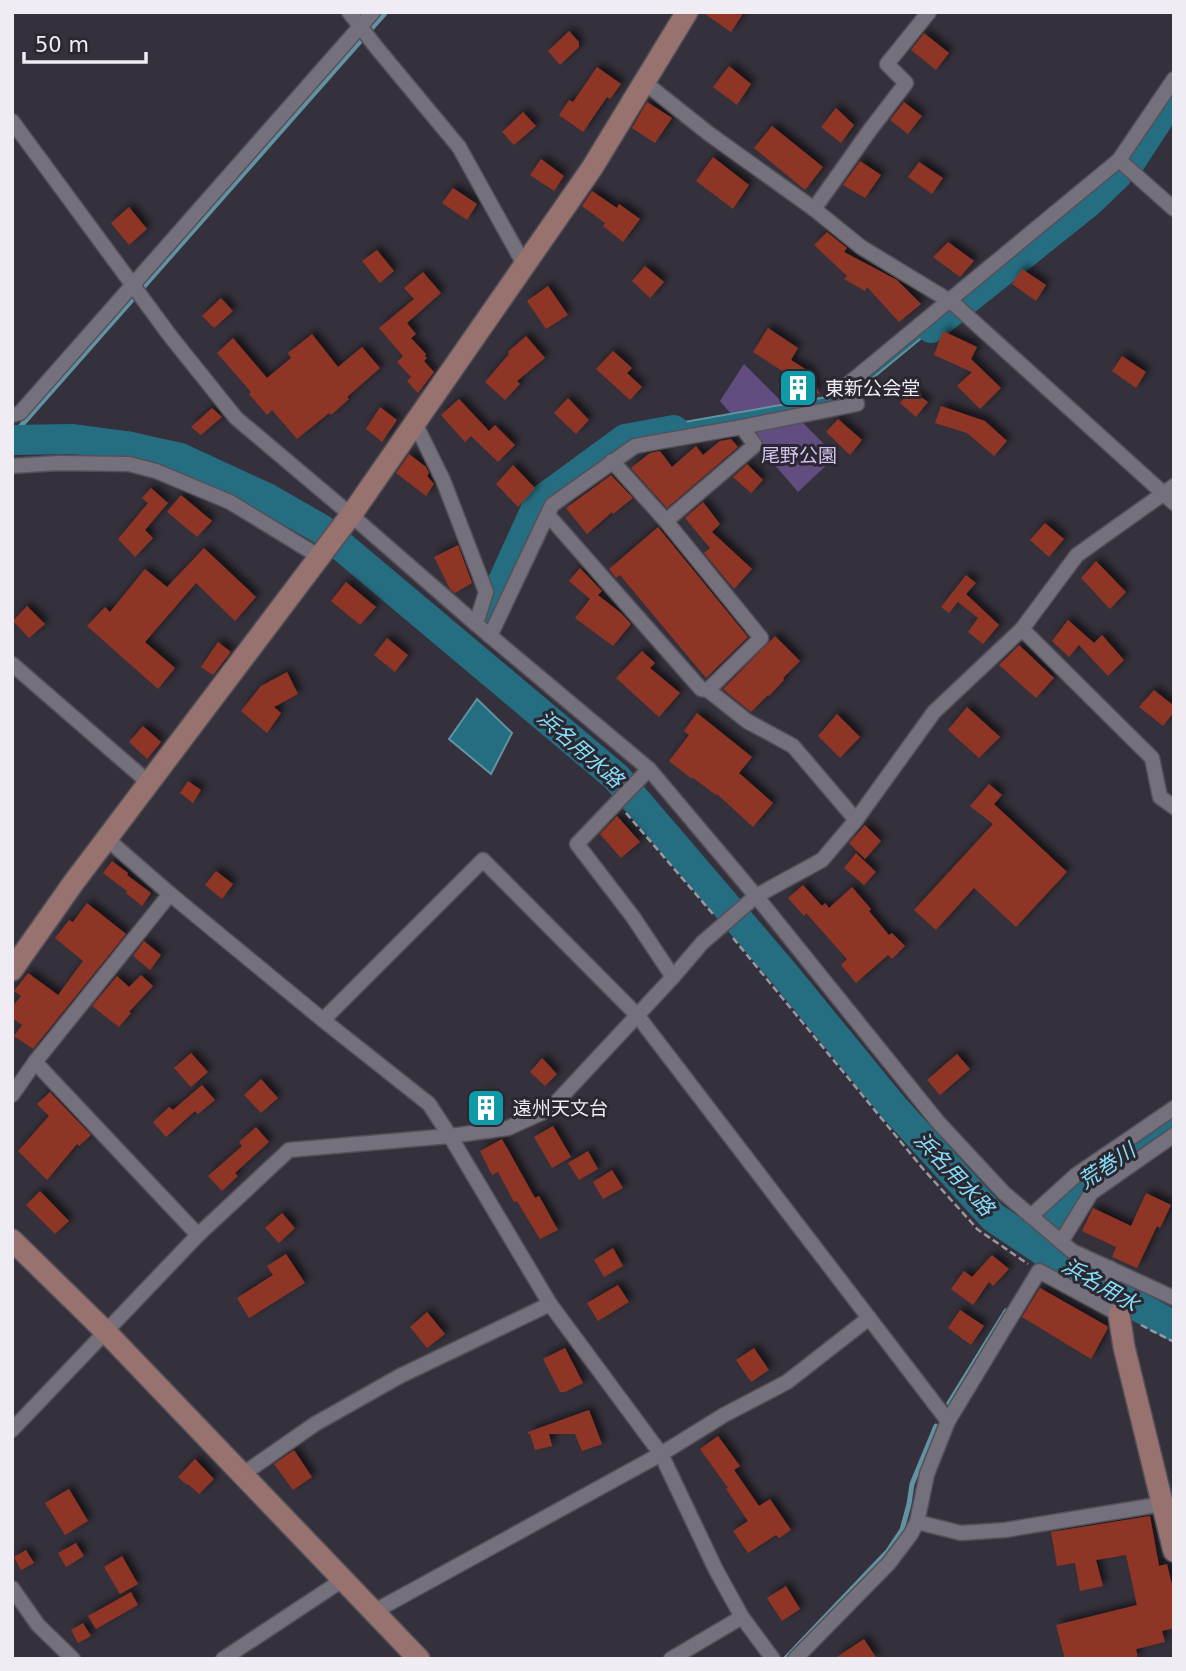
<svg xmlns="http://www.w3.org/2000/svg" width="1186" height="1671" font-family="'DejaVu Sans','Noto Sans JP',sans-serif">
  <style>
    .green { fill: #624d80 }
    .water { fill: #256d80; stroke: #6293a2; stroke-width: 2 }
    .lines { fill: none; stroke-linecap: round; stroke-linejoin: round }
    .stream { stroke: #6293a2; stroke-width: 5 }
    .river { stroke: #256d80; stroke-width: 30 }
    .building { fill: #8f3525; filter: url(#shadow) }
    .street-casing { stroke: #545059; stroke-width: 17 }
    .secondary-casing { stroke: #545059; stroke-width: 24 }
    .path { stroke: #9a97a0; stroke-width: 2.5; stroke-dasharray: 7 3.5; stroke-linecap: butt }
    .street { stroke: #74707c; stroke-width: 14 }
    .secondary { stroke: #98726e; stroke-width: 21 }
    .labels { text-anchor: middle; stroke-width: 6; stroke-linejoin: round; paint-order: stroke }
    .poi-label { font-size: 19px; fill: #efecf3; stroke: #2b2731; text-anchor: start }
    .park-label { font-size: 19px; fill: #d3c3ef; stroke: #2b2731 }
    .water-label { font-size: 21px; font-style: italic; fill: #85dffa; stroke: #2b2731 }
  </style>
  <defs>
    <filter id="shadow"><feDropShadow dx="4.5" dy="-4.5" stdDeviation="3.5" flood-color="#0009"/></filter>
  </defs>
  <rect width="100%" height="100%" fill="#35313c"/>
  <!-- green -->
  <path class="green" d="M744,364L836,456L798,492L720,401Z"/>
  <!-- water -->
  <g class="water">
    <path d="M949,310L952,313L857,391L842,406L636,443L633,431L832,396L853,388Z"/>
    <path d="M477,699L512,733L491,774L449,739Z"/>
  </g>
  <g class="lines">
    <!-- stream -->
    <g class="stream">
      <path d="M12,436L386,12"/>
      <path d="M1035,1268L1045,1253"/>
      <path d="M949,1403L1006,1311"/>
      <path d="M786,1658L888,1551L902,1530L909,1504L912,1484L936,1426"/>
    </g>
    <!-- river -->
    <g class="river">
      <path d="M1131,161L1174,95"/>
      <path d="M931,328L1089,202L1117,175"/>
      <path d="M12,440L73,439L126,446L180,458L267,498L321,529L616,777L781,970L894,1108L993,1217L1076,1273L1174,1326"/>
      <path d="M485,621L539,502L625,439L674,430"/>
      <path d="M1049,1218L1079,1182L1174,1122"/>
    </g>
  </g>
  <!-- building -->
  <g class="building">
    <path d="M702,12H744L731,32Z"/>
    <path d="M569,31L579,42V47L560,65L548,51Z"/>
    <path d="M924,33L949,53L936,70L911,50Z"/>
    <path d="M729,66L751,84L737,105L713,87Z"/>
    <path d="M597,67L621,84L610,99L607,97L583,132L559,115L569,100L573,102Z"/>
    <path d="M647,102L672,118L655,143L632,128Z"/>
    <path d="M904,102L922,116L908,134L890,120Z"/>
    <path d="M836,108L854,125L841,143L821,127Z"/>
    <path d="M523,112L536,126L514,145L502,132Z"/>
    <path d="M772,126L823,167L805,190L754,148Z"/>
    <path d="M713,157L749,185L733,209L696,181Z"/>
    <path d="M541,159L564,176L554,191L530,175Z"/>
    <path d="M860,161L881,175L865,198L843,185Z"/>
    <path d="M919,162L943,178L932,194L908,177Z"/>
    <path d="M453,188L477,204L467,220L442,203Z"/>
    <path d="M592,191L617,208L619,204L640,219L623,242L603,226L605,223L582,206Z"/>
    <path d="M129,207L147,229L129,245L111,223Z"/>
    <path d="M827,232L847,248L844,252L897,280L921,304L899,322L867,287L865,291L844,279L847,276L814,245Z"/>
    <path d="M948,242L974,261L960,277L933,257Z"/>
    <path d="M377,250L394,271L380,283L362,261Z"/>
    <path d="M645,266L664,282L650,298L632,281Z"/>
    <path d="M1022,269L1046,285L1036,301L1012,284Z"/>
    <path d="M423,272L441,293L407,323L416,334L411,338L426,354L425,356L427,358L424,361L434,372L418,393L407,381L411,377L397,362L403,356L379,328L414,299L404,288Z"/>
    <path d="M548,286L568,315L546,329L527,301Z"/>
    <path d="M221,298L233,311L214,328L202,316Z"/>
    <path d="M768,328L798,348L791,360L810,372L820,395L816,392L787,403L778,384L793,378L753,352Z"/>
    <path d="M943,331L977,347L971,359L1001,388L980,409L957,386L972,372L934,355Z"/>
    <path d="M312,334L338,367L362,347L380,368L347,397L349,399L331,415L329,413L297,439L272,410L267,415L249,394L251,392L217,353L233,338L267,378L291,358L288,353Z"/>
    <path d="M526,336L545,358L517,381L520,384L505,400L485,382L509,354L508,352Z"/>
    <path d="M613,351L632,368L627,373L642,387L630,400L596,369Z"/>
    <path d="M1122,356L1146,372L1136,388L1112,371Z"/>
    <path d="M911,390L928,402L916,417L900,403Z"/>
    <path d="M568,398L589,420L576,434L554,413Z"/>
    <path d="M459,399L489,431L495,425L515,445L498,462L471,436L465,442L441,415Z"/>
    <path d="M941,406L985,421L1007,441L994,456L967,433L935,423Z"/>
    <path d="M380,407L397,420L382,442L366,429Z"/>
    <path d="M212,408L222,417L201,435L191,427Z"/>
    <path d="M838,419L862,440L850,455L826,432Z"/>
    <path d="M731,439L738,447L667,508L631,468L650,453L660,451L672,467L696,446L703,455L720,441Z"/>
    <path d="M409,454L426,467L429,473L427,476L434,484L426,496L396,473Z"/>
    <path d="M747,464L763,480L751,493L733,477Z"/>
    <path d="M513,465L535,488L518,507L496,484Z"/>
    <path d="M611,475L633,498L613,514L612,512L587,534L566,508Z"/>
    <path d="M151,488L168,503L145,530L153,538L135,557L118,539L148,503L142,498Z"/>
    <path d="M181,495L212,521L197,537L167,512Z"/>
    <path d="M703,502L720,524L712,532L752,569L734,589L704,553L710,548L685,518Z"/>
    <path d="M1045,523L1064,539L1049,557L1030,540Z"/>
    <path d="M658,527L748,637L706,678L620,575L616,578L609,569Z"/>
    <path d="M458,545L472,583L455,593L450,589L434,557Z"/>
    <path d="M204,548L256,597L235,621L196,583L145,642L175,668L158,689L87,626L105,607L110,612L145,569L167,587Z"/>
    <path d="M1096,561L1126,592L1110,609L1081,578Z"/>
    <path d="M580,568L602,591L598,595L622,614L631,624L613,646L575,618L590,599L569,581Z"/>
    <path d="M966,575L976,583L966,594L999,625L983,644L968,632L978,618L958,602L949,613L941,607Z"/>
    <path d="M346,582L376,607L360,625L331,601Z"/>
    <path d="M27,606L45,624L29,638L13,621Z"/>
    <path d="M1068,620L1094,643L1102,635L1124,660L1108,676L1079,645L1069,657L1052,641Z"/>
    <path d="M775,636L800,661L783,678L784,680L769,696L768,695L751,712L723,689Z"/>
    <path d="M387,638L408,655L395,672L374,655Z"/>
    <path d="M218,642L231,652L213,675L201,667Z"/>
    <path d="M1019,645L1054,678L1036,698L999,665Z"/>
    <path d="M642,651L655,663L650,668L680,693L659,717L616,678Z"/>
    <path d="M287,672L298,694L274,707L281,713L267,733L241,711L261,686Z"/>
    <path d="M1154,690L1174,706V712L1163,726L1139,707Z"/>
    <path d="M967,707L1000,737L979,758L948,730Z"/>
    <path d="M697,713L752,757L739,773L773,803L753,827L717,794L716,795L692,777V779L669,761L689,735L684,731Z"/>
    <path d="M837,714L860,737L840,758L818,736Z"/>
    <path d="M143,726L161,742L147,759L129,742Z"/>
    <path d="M188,781L201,790L193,803L180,793Z"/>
    <path d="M989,784L1002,795L994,804L1067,872L1016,927L974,888L936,930L914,910L993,824L970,806Z"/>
    <path d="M617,816L640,842L621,858L600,834Z"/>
    <path d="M865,825L881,841L865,859L849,843Z"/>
    <path d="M856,853L876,872L864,885L844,868Z"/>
    <path d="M112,861L128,873L127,875L151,893L142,906L126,893L127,891L103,873Z"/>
    <path d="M216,871L233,884L222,899L205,885Z"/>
    <path d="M803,885L822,906L825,903L829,908L852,887L871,909L869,911L889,935L892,933L905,946L892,959L888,955L856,983L841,965L847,959L806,913L804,916L788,898Z"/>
    <path d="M87,903L126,934L33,1049L14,1036L22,1025L12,1018V1007L21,996L14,991L28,973L58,995L83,961L55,938L69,920L73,922Z"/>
    <path d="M144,941L161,955L150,970L133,956Z"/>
    <path d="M141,975L153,986L129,1012L131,1013L119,1027L92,1006L117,976L129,987Z"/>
    <path d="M191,1053L208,1072L191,1087L174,1068Z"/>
    <path d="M957,1054L970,1069L940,1095L927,1080Z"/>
    <path d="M542,1058L557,1074L545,1086L530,1072Z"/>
    <path d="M261,1079L278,1098L261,1113L244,1095Z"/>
    <path d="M202,1085L215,1100L198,1114L195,1111L166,1137L153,1122L169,1107L173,1110Z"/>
    <path d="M50,1092L91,1135L79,1146L77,1144L47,1180L18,1151L49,1116L37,1104Z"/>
    <path d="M484,1093L500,1105L489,1121H486L471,1112Z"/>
    <path d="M553,1126L571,1157L552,1168L534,1137Z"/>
    <path d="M256,1127L269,1142L235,1173L238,1176L222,1191L208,1176L242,1146L239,1142Z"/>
    <path d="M502,1139L535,1198L539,1196L558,1230L540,1239L517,1201L514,1202L498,1172L492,1175L480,1151Z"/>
    <path d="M588,1151L598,1169L579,1180L568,1163Z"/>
    <path d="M612,1170L623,1188L603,1199L593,1182Z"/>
    <path d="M40,1191L69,1221L55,1234L26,1205Z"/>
    <path d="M1146,1193L1171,1205L1160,1228L1157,1226L1137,1268L1112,1257L1116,1247L1082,1231L1093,1208L1131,1226Z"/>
    <path d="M282,1213L295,1228L279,1243L265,1228Z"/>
    <path d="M613,1248L623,1266L604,1277L594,1260Z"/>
    <path d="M286,1254L305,1283L249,1318L237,1298L273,1275L267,1266Z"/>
    <path d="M992,1255L1009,1269L993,1286L989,1282L973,1305L951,1289L964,1271L972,1277Z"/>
    <path d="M618,1285L629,1302L598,1321L587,1303Z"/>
    <path d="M1040,1288L1107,1326L1108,1328L1091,1359L1022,1317Z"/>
    <path d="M960,1310L984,1326L971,1345L948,1328Z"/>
    <path d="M427,1312L445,1334L427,1348L410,1327Z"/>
    <path d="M565,1348L583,1383L565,1392H560L543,1359Z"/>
    <path d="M754,1348L769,1370L751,1382L736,1360Z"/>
    <path d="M589,1410L602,1444L582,1451L575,1434H549L552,1446L535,1450L530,1434H528V1432Z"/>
    <path d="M718,1436L740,1466L734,1470L759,1506L770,1499L791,1530L779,1538L776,1535L748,1553L733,1531L748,1521L726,1489L728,1488L700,1449Z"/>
    <path d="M294,1450L312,1477L293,1490L274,1464Z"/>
    <path d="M195,1459L214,1479L199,1494L188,1484L187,1485L178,1477Z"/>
    <path d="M69,1489L88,1521L65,1535L45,1503Z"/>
    <path d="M1150,1516L1159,1566L1167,1564L1174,1593V1628L1162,1631L1165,1642L1136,1649L1138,1659H1065L1056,1625L1137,1605L1126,1555L1096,1560L1103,1586L1080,1591L1075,1563L1057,1566L1051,1532Z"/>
    <path d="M76,1543L84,1556L66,1567L58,1553Z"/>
    <path d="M26,1550L34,1563L21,1570L14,1557Z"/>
    <path d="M122,1556L138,1584L120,1594L104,1567Z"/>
    <path d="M786,1586L800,1609L782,1621L767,1598Z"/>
    <path d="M131,1592L138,1605L96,1629L88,1616Z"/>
    <path d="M83,1623L91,1636L78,1643L71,1630Z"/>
    <path d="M864,1639L877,1659H834Z"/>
  </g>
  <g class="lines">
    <defs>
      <g id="street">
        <path d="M349,12L376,47L459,147L525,266"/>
        <path d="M644,82L708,133L814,209L861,247L953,303L1174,503"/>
        <path d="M12,121L171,337L236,418L351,515L476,624L649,769L756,896L938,1122L1004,1193L1072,1251L1174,1298"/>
        <path d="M1119,160L1174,209"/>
        <path d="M814,209L870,130L906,83L887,64L929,12"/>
        <path d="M12,415L20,413L373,12"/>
        <path d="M415,423L443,480L486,592L476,624"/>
        <path d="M12,466L58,463L129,464L156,471L230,502L320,557"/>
        <path d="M548,515L701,689L708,690L761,638L666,521L612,461"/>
        <path d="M666,521L755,445L742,427"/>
        <path d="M1022,629L1152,758L1160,797L1174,807"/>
        <path d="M490,636L552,505L635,446L742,427L857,404L847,385L1119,160L1174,79"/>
        <path d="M12,664L148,782"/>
        <path d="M708,690L747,721L793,746L856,820"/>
        <path d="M649,769L577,844L633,917L673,977"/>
        <path d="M107,839L170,894L323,1020L429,1104L450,1136L550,1304L661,1454L716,1570L742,1617L773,1659"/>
        <path d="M323,1020L483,860L637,1015L948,1421"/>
        <path d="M35,1062L198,1235"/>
        <path d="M12,1095L35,1062L170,894"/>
        <path d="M1031,1216L1076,1175L1174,1108"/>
        <path d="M1061,1242L1091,1193L1174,1135"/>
        <path d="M1110,1268L1119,1314"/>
        <path d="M12,1430L198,1235L289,1150L450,1136L508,1128L550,1109L673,977L702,943L756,896L822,860L856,820L934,712L1022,629L1077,555L1174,486"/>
        <path d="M243,1474L315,1424L400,1376L550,1304"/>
        <path d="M917,1522L961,1533L1005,1530L1163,1504"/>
        <path d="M12,1588L38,1625L73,1659"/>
        <path d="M375,1611L661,1454L724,1415L787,1382L869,1318"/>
        <path d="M223,1659L344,1579"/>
        <path d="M671,1659L742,1617"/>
        <path d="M795,1659L889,1563L911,1534L917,1522L927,1474L948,1421L1039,1271L1119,1314"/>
      </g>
      <g id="secondary">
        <path d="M12,970L74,882L351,515L592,168L687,12"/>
        <path d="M12,1240L106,1332L419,1659"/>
        <path d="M1119,1314L1124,1347L1174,1551"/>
      </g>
    </defs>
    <!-- street casing -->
    <use href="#street" class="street-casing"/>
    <!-- secondary casing -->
    <use href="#secondary" class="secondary-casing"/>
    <!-- path -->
    <g class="path">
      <path d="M626,813L713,914"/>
      <path d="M733,938L924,1170L972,1223L977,1229L1028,1264"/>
      <path d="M1141,1325L1174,1342"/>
    </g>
    <!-- street -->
    <use href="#street" class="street"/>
    <!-- secondary -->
    <use href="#secondary" class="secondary"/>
  </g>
  <!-- icons -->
  <defs>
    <symbol id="building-square" viewBox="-11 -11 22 22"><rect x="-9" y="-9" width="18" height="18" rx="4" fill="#0f9aa8" stroke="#2b2731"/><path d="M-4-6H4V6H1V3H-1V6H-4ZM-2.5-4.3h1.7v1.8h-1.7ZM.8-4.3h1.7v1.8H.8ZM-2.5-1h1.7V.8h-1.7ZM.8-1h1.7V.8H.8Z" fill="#fff"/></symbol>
  </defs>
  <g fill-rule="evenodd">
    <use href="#building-square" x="776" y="366" width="44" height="44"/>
    <use href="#building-square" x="464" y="1086" width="44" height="44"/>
  </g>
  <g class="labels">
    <!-- poi labels -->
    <g class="poi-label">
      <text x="825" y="395">東新公会堂</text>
      <text x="513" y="1115">遠州天文台</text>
    </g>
    <!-- park labels -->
    <g class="park-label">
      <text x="799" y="462">尾野公園</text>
    </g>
    <!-- water labels -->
    <g class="water-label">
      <text transform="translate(580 749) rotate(41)" y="7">浜名用水路</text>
      <text transform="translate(1107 1166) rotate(-34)" y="7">荒巻川</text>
      <text transform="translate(954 1174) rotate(47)" y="7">浜名用水路</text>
      <text transform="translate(1100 1285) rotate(30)" y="7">浜名用水</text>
    </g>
  </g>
  <!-- border -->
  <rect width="1186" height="1671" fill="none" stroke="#efecf3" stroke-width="28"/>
  <!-- scale -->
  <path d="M24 52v10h122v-10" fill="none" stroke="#efecf3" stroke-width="3.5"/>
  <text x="35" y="52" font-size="21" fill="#efecf3" stroke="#2b2731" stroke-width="5" paint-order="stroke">50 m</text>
</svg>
